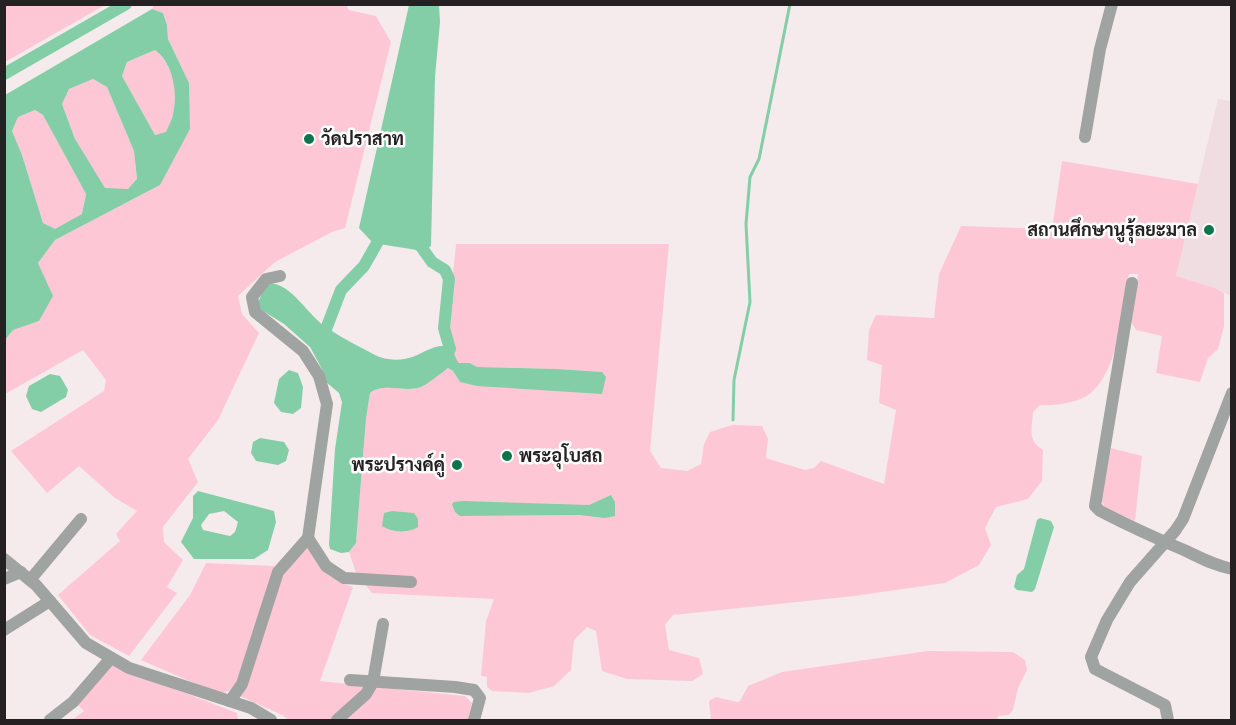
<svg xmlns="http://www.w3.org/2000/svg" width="1236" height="725" font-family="Jost,Sarabun,sans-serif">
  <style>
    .built { fill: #efdde1 }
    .green { fill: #fec7d6 }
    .water { fill: #84cea7; fill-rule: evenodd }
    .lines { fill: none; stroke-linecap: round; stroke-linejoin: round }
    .stream { stroke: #84cea7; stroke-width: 3 }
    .canal { stroke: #84cea7; stroke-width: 12 }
    .minor { stroke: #9fa3a1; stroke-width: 12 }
    .poi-dot { fill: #0e744c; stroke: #fff; stroke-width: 2 }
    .labels { text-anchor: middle; stroke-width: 5; stroke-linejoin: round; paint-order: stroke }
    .poi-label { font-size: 18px; font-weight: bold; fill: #252122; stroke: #fff; text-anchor: start }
  </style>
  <rect width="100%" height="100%" fill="#f5ebed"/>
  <!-- built -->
  <path class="built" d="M1218,99L1231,101V296L1215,288L1176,276Z"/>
  <!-- green -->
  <g class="green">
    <path d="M5,4H105V5L5,62Z"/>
    <path d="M154,5H346L349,10L376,16L391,42L345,228L332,232L275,262L238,296L242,314L259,333L218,420L188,459L198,482L163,527L164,542L183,560L167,587L177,593L129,656L90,635L58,595L120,541L116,534L137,511L115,498L79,466L47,493L11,451L104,391L106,380L83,350L5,394V340L13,330L39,321L52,296L38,263L55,240L160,185L189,83L168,39L167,25L163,13L152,9Z"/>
    <path d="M155,50C173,64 178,93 173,114C172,120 168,127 166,133L155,135L122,76L127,62Z"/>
    <path d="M93,79L107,87L134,151L137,180L128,189H105L75,139L62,104L69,89Z"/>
    <path d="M35,110L43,115L86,194L82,214L55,230L43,223L22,155L12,131L18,117Z"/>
    <path d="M1062,161L1198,184L1176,276L1215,288L1224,293V326L1218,349L1208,358L1200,382L1156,373L1162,336L1136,330L1131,322L1138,274H1129C1122,310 1120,364 1093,391C1081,403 1056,406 1040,405L1033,412C1032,429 1027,440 1043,450L1042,481L1028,499L996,507L985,528L991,545L979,565L945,583L854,596L673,615L665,625L669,650L699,658L703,674L692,681L627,679L602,671L596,631L587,627L574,640L571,670L554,686L529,693L492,691L487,687V677L481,676L486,621L494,599L372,593L356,573L349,552L356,543L366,419L370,393C385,382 403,393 421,387C425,386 443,372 448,368L453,371L460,382L601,372L558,369L477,367L470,363L459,364C440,341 454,273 456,244H669L650,451L661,468L687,471L701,464L704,444L710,432L732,425L762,426L768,439L766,458L805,470L814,468L821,461L884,484L896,410L879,403L882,365L867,360L869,330L876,315L934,318L939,274L961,226L1052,229Z"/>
    <path d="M1111,448L1142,456L1135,521L1105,508L1101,500Z"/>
    <path d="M308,547L341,583L353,587L320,681L465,696L472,703L468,720H288L284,716L240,696L282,576Z"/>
    <path d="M206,563L275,566L237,682L229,691L219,694L141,660L190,595Z"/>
    <path d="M928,651L1013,652L1025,660L1027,670L1018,688L1013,710L1009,715L998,716L997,720H711L709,701L716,697L737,702L740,701L748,686L782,672Z"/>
    <path d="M113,665L237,713L238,720H72L84,711L77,704Z"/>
  </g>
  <!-- water -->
  <g class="water">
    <path d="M409,5H439L440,22L435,77L431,246L423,251L373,243L359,228Z"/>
    <path d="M152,9L163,13L167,25L168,39L189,83L190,129L160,185L55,240L38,263L53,296L39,321L13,330L5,340V95ZM155,50C173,63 178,93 173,114C172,120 168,127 166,132L155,135L122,76L127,62ZM93,79L107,87L134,151L137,179L128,189L105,188L75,139L62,104L69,89ZM35,110L43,115L86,194L82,214L55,229L43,223L22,155L12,131L18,117Z"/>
    <path d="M270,283C292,285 306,312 323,325C338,336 358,346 375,355C386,361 403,361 415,356C425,352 443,339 453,351C455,355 456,360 459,363H470L477,367L558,369L602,372L606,377L602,394L477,386L460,382L453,371L448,368C443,372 425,386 421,387C403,393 385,382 370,393L366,419L356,543L349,552L341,553L330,549L329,544L335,449L342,402L339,393L326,382L322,369L310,347L284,324L260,309L258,303L263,290Z"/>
    <path d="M289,370L298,373L303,387L301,408L293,414L281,412L274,403L279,379Z"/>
    <path d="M50,374L60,376L68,390L66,397L41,412L32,409L26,396L29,386Z"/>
    <path d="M260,438L284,442L289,450L286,461L278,465L256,461L251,453L253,442Z"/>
    <path d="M198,491L274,511L276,522L268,550L254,559H194L181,542L193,518V496ZM224,511L238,522L235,532L230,536L203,530L201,525L209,514Z"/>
    <path d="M611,495L615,502V516L605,518L579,515L460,516L455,512L452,504L454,502L463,501L589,505Z"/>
    <path d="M392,511L414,513L418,519V527C409,533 392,533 382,526L384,513Z"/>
    <path d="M1040,518L1051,521L1054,527L1035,589L1032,592L1017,590L1014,587L1017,575L1024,569L1037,520Z"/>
  </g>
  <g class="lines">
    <!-- stream -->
    <path class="stream" d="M733,420L734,380L750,302L746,224L750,177L759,159L790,4"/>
    <!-- canal -->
    <g class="canal">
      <path d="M4,74L126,4"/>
      <path d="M412,234L432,262L445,270L449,279L444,328L450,349L443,360L412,375L356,370L329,347L323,337L341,290L364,266L381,236Z"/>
    </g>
    <!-- minor -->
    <g class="minor">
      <path d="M1085,137L1100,49L1112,4"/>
      <path d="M1132,283L1095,506L1100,511C1129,526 1155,538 1184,550C1201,558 1213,565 1232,569"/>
      <path d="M308,538L326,566L344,578L411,582"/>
      <path d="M4,559L36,585L86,643L129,668L251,708L271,720"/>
      <path d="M4,579L21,572"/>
      <path d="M30,580L81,519"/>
      <path d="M4,630L50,601"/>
      <path d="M350,680L455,687L474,690L480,698L474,720"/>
      <path d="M230,701L242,684L278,572L308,538L327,404L319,376L303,351L255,312L252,297L266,279L280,276"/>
      <path d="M50,720L73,702L111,658"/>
      <path d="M337,720L366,694L373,682L383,624"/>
      <path d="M1168,720L1165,705L1095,669L1091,657L1107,620L1130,582L1175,531L1183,519L1232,393"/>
    </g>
  </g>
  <!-- markers -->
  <g class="poi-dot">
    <circle cx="309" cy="139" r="6"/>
    <circle cx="1209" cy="230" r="6"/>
    <circle cx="507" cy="456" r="6"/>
    <circle cx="457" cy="465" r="6"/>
  </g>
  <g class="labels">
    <!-- poi labels -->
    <g class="poi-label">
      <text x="321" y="145">วัดปราสาท</text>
      <text x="1197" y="236" text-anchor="end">สถานศึกษานูรุ้ลยะมาล</text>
      <text x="519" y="462">พระอุโบสถ</text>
      <text x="445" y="471" text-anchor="end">พระปรางค์คู่</text>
    </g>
  </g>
  <!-- border -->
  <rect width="1236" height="725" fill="none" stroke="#252122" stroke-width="12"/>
</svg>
